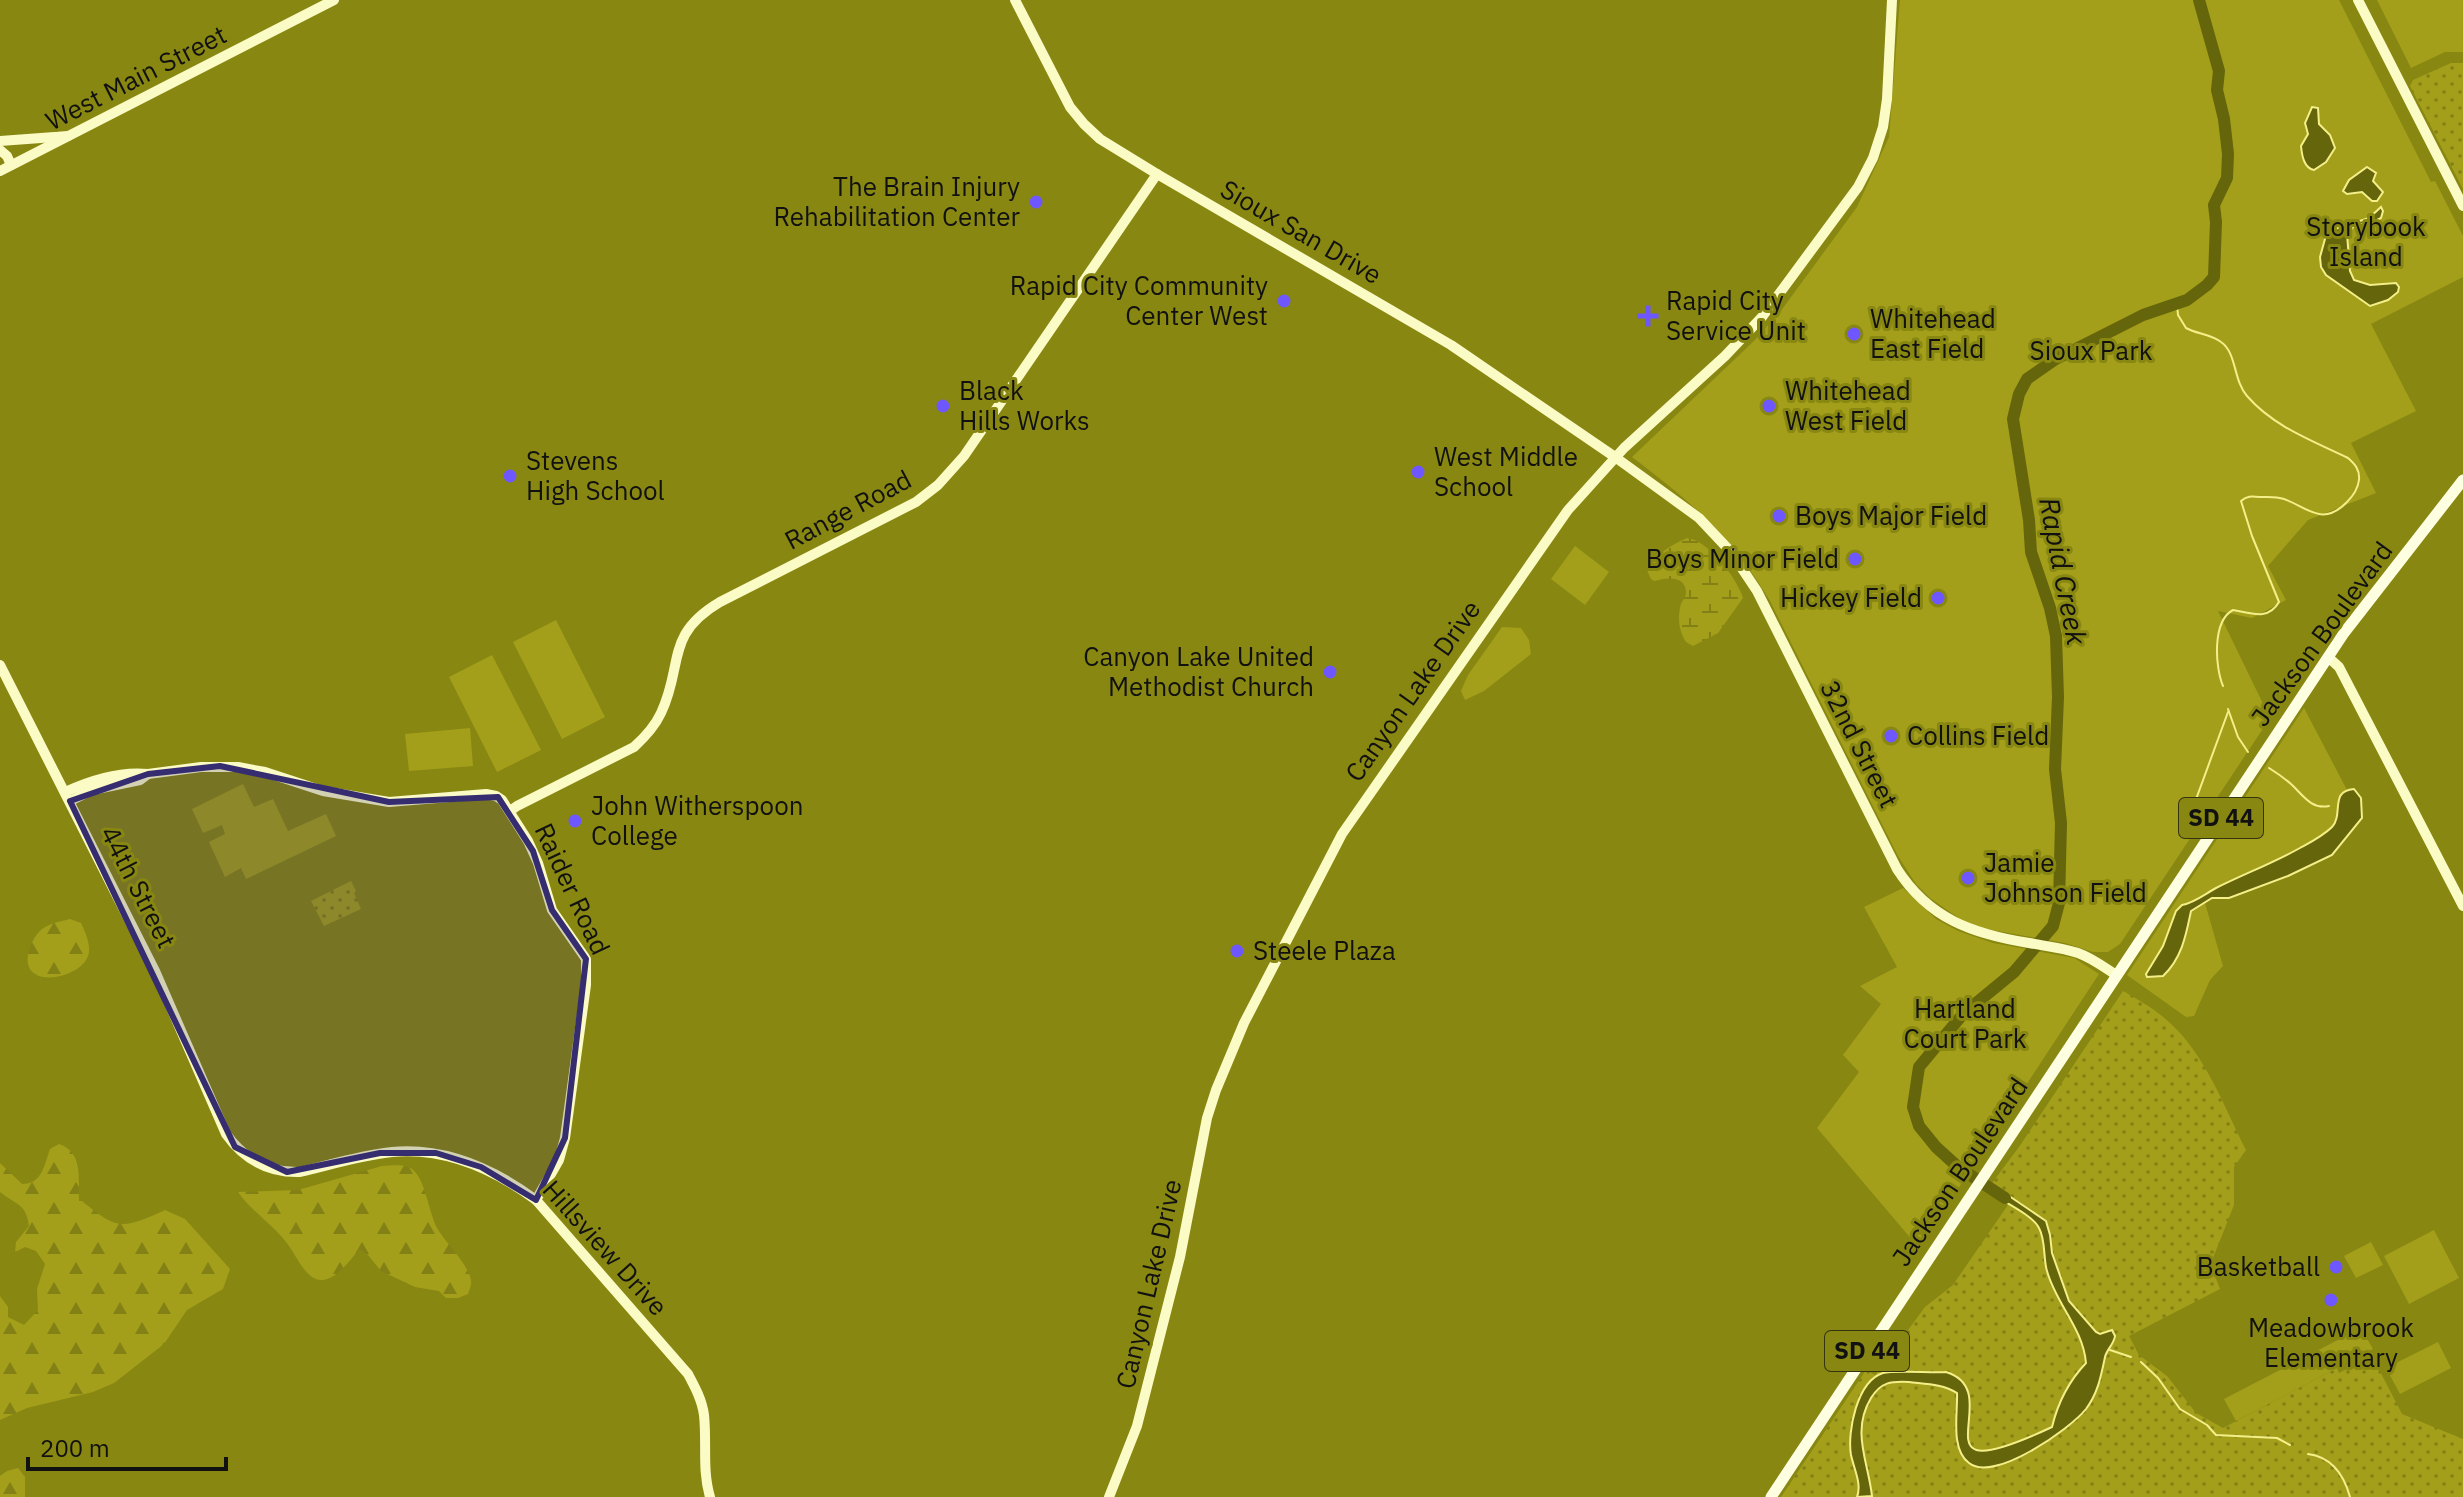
<svg xmlns="http://www.w3.org/2000/svg" width="2463" height="1497" font-family="'IBM Plex Sans',sans-serif">
  <style>
    .grass { fill: url(#grass-dots) }
    .forest { fill: url(#forest-firs) }
    .wetland { fill: url(#wetland-marsh) }
    .green { fill: #a39f1a }
    .water { fill: #65650b; stroke: #f4ef89; stroke-width: 2 }
    .lines { fill: none; stroke-linecap: round; stroke-linejoin: round }
    .stream { stroke: #f4ef89; stroke-width: 2 }
    .river { stroke: #65650b; stroke-width: 12 }
    .secondary { stroke: #fbfbc6; stroke-width: 10 }
    .primary { stroke: #feffe1; stroke-width: 11 }
    .marked { fill: #362d70; fill-opacity: 0.2; stroke: #362d70; stroke-width: 6; stroke-linejoin: round }
    .poi-dot { fill: #6e57ff; stroke: #888712; stroke-width: 3 }
    .labels { text-anchor: middle; stroke-width: 6; stroke-linejoin: round; paint-order: stroke }
    .shield { fill: #888712; stroke: #353411; stroke-width: 2 }
    .shield-label { font-size: 24px; font-weight: bold; fill: #111 }
    .street-label { font-size: 26px; fill: #111; stroke: #888712 }
    .poi-label { font-size: 26px; fill: #111; stroke: #888712; text-anchor: start }
    .park-label { font-size: 26px; fill: #111; stroke: #888712 }
    .water-label { font-size: 28px; font-style: italic; fill: #111; stroke: #888712 }
  </style>
  <defs>
    <pattern id="grass-dots" width="8" height="8" patternUnits="userSpaceOnUse" patternTransform="scale(2)"><rect width="8" height="8" fill="#a39f1a"/><path d="M2 2h.1M6 6h.1" fill="none" stroke="#838016" stroke-width="1.8" stroke-linecap="round"/></pattern>
    <pattern id="forest-firs" width="22" height="20" patternUnits="userSpaceOnUse" patternTransform="scale(2)"><rect width="22" height="20" fill="#a39f1a"/><path d="M5 1l3.5 6h-7zM16 11l3.5 6h-7z" fill="#838016"/></pattern>
    <pattern id="wetland-marsh" width="20" height="14" patternUnits="userSpaceOnUse" patternTransform="scale(2)"><rect width="20" height="14" fill="#a39f1a"/><path d="M1 5h8M5 5V1M11 12h8M15 12V8" fill="none" stroke="#838016"/></pattern>
  </defs>
  <rect width="100%" height="100%" fill="#888712"/>
  <!-- grass -->
  <g class="grass">
    <path d="M2451,63H2463V189L2410,86L2413,80Z"/>
    <path d="M351,881L356,891L354,893L361,909L324,926L311,901Z"/>
    <path d="M2123,991C2139,1000 2156,1010 2169,1022C2206,1055 2224,1107 2246,1150L2234,1167V1205L2213,1258L2215,1276L2220,1289L2129,1336L2139,1355L2167,1376L2196,1413L2223,1428L2337,1368L2339,1373L2372,1356L2402,1414L2463,1439V1497H1781L1866,1370L1875,1375L1925,1307L1953,1285L2010,1202L1989,1187L2019,1147Z"/>
  </g>
  <!-- forest -->
  <g class="forest">
    <path d="M70,919L81,923C85,931 90,943 89,952C86,980 11,994 31,945C40,925 50,924 70,919Z"/>
    <path d="M59,1144C84,1153 78,1179 79,1201H82C118,1231 123,1229 165,1210L185,1219L230,1269L223,1289L187,1310L164,1344L114,1383L93,1392L27,1408L0,1420V1296L8,1307V1317L24,1325L38,1310L37,1289L45,1264L36,1251L25,1247L15,1252L16,1242L29,1226C26,1203 16,1205 0,1192V1163L22,1184C42,1184 44,1166 50,1149Z"/>
    <path d="M382,1166C392,1166 405,1163 413,1170C425,1179 429,1213 437,1228C445,1242 470,1266 471,1281C472,1285 469,1290 468,1294L458,1298H446L439,1291L415,1287L381,1271L368,1255L360,1249C350,1259 338,1279 322,1280C307,1281 297,1257 289,1246C275,1226 252,1212 238,1192L298,1190Z"/>
    <path d="M18,1468L25,1477V1497H0V1476L7,1471Z"/>
  </g>
  <!-- wetland -->
  <path class="wetland" d="M1687,538C1708,540 1737,578 1743,598L1718,633L1693,646L1686,642C1679,631 1677,618 1681,604C1683,600 1686,597 1686,592C1685,574 1665,578 1654,581L1651,579L1646,568C1654,555 1673,544 1687,538Z"/>
  <!-- green -->
  <g class="green">
    <path d="M1900,0H2339L2431,182L2435,181L2463,236V277L2371,324L2416,411L2351,443L2376,493L2308,520L2268,566L2286,600L2252,618L2218,611L2270,718L2120,944L2108,952H2093L2065,943L1981,928L1963,921L1930,898L1916,884L1898,856L1770,601C1730,534 1692,503 1632,457L1755,340L1783,308L1857,207L1889,137Z"/>
    <path d="M2377,0H2463V52H2445L2411,68Z"/>
    <path d="M1575,546L1609,572L1585,605L1551,579Z"/>
    <path d="M556,620L605,717L562,739L513,642Z"/>
    <path d="M1502,627L1521,628L1529,640L1531,654L1484,691L1465,700L1461,691L1468,675Z"/>
    <path d="M492,655L541,750L497,772L449,677Z"/>
    <path d="M2304,708L2347,790L2338,798C2337,807 2339,814 2335,822C2322,846 2230,880 2203,896L2223,966L2210,980L2194,1016L2186,1017L2127,975Z"/>
    <path d="M470,728L473,766L409,771L405,734Z"/>
    <path d="M243,784L254,807L273,799L288,831L326,814L336,836L246,879L241,868L225,877L209,842L225,834L222,825L203,833L192,809Z"/>
    <path d="M1903,888L1936,919L1958,931L1993,943L2074,958L2099,974L1919,1248L1817,1128L1859,1072L1843,1055L1881,1004L1860,986L1897,967L1864,907Z"/>
    <path d="M2434,1230L2459,1278L2409,1304L2384,1256Z"/>
    <path d="M2371,1242L2383,1265L2356,1278L2344,1256Z"/>
    <path d="M2361,1328L2373,1349L2236,1421L2224,1399Z"/>
    <path d="M2438,1342L2451,1368L2400,1394L2386,1368Z"/>
  </g>
  <!-- water -->
  <g class="water">
    <path d="M2312,107L2318,108L2319,124L2330,135L2335,148L2326,162L2314,170C2304,168 2302,156 2301,146L2308,134L2305,123Z"/>
    <path d="M2367,167L2376,173L2373,181L2383,192L2377,201H2372L2362,192L2347,194L2343,191L2349,180Z"/>
    <path d="M2381,207L2383,211L2381,218L2373,222L2355,225L2347,234L2350,271L2354,280L2370,285L2396,283L2399,287L2398,292L2388,300L2370,306L2326,275L2321,267L2320,257L2325,239L2332,230L2369,218Z"/>
    <path d="M2354,789L2361,798L2362,818L2332,855L2288,876L2229,898H2212L2191,911C2186,935 2182,958 2163,976L2147,977L2146,974L2163,946L2176,911L2182,905C2194,903 2205,894 2216,888C2244,874 2273,863 2300,848C2311,842 2323,836 2332,827C2344,814 2329,791 2354,789Z"/>
    <path d="M1993,1185L2046,1221L2050,1235L2052,1253L2069,1301L2096,1332L2100,1334L2112,1330L2115,1336C2114,1344 2107,1349 2105,1357C2101,1376 2098,1393 2086,1409C2070,1429 1994,1483 1969,1463C1950,1449 1958,1413 1957,1393C1943,1384 1926,1384 1909,1382C1891,1381 1881,1382 1871,1398C1851,1431 1868,1461 1872,1496L1857,1497C1862,1484 1854,1469 1851,1455C1847,1432 1857,1381 1883,1373C1894,1370 1932,1373 1946,1372C2012,1392 1903,1497 2052,1427C2058,1402 2069,1381 2086,1363C2083,1328 2056,1304 2047,1271C2043,1258 2046,1241 2039,1228C2033,1215 2002,1201 1989,1192Z"/>
  </g>
  <g class="lines">
    <!-- stream -->
    <g class="stream">
      <path d="M2177,305L2178,315L2186,328C2197,334 2210,334 2221,342C2237,353 2233,380 2247,396C2274,427 2313,441 2348,458C2355,464 2360,470 2359,480C2358,488 2353,496 2347,502C2323,527 2308,508 2284,499C2276,496 2267,497 2259,497C2251,496 2247,496 2241,501L2252,536L2279,602C2268,621 2251,613 2233,610C2212,621 2215,667 2223,686"/>
      <path d="M2228,709L2238,737L2248,752"/>
      <path d="M2269,768C2277,773 2284,778 2291,784C2302,794 2311,810 2329,806"/>
      <path d="M2184,832L2228,712"/>
      <path d="M2110,1350L2131,1357"/>
      <path d="M2141,1362L2158,1378L2180,1409L2207,1425L2216,1435L2277,1438L2290,1445"/>
      <path d="M2308,1454C2332,1457 2344,1475 2350,1497"/>
    </g>
    <!-- river -->
    <path class="river" d="M2005,1198L1958,1167L1936,1147L1919,1126L1913,1107L1919,1067L1963,1014L2014,972L2053,926L2059,903L2061,823L2055,769L2058,697L2056,636L2050,608L2031,552L2029,520L2013,419L2019,394L2027,379L2054,360L2143,315L2187,300L2207,285L2214,277L2216,222L2214,205L2227,178L2228,154L2224,119L2217,90L2219,71L2199,0"/>
    <!-- secondary -->
    <g class="secondary">
      <path d="M1015,0L1070,107L1084,124L1100,139L1157,174L1451,345L1615,457L1699,518L1731,552L1757,591L1897,869C1929,919 1973,934 2029,943C2045,946 2063,948 2078,953C2092,958 2104,967 2116,975"/>
      <path d="M2358,0L2463,206"/>
      <path d="M0,141L68,136"/>
      <path d="M0,150L7,156L11,165"/>
      <path d="M0,171L334,0"/>
      <path d="M2328,657L2339,667L2463,906"/>
      <path d="M0,665L155,971L226,1134C244,1159 269,1173 300,1172C330,1165 361,1155 392,1152C445,1147 494,1169 536,1200L688,1374C695,1387 702,1400 704,1415C707,1443 702,1470 710,1497"/>
      <path d="M65,792C89,781 121,771 148,774L201,767H238L265,772L323,791L389,802L486,794L496,796L502,800L528,841L538,863L552,910L586,959V985L565,1138L559,1160L536,1200"/>
      <path d="M70,801L92,790L140,780L148,774"/>
      <path d="M510,811L517,806L634,747C645,737 655,726 661,713C684,665 664,635 720,602L916,502L938,485L964,456L1157,174"/>
      <path d="M1109,1497L1137,1426L1180,1257L1207,1118L1216,1090L1244,1023L1342,834L1568,510L1624,448L1725,356L1762,317L1858,187L1873,158L1883,127L1887,99L1892,0"/>
    </g>
    <!-- primary -->
    <path class="primary" d="M1771,1497L2344,633L2463,480"/>
  </g>
  <!-- marked area -->
  <path class="marked" d="M220,766L389,802L498,797L533,851L552,910L586,959L565,1138L536,1200L481,1167L436,1153H380L287,1172L235,1147L70,801L148,774Z"/>
  <!-- markers -->
  <g class="poi-dot">
    <circle cx="1036" cy="202" r="8"/>
    <circle cx="1284" cy="301" r="8"/>
    <path d="M1644 304h8v8h8v8h-8v8h-8v-8h-8v-8h8z"/>
    <circle cx="1854" cy="334" r="8"/>
    <circle cx="943" cy="406" r="8"/>
    <circle cx="1769" cy="406" r="8"/>
    <circle cx="1418" cy="472" r="8"/>
    <circle cx="510" cy="476" r="8"/>
    <circle cx="1779" cy="516" r="8"/>
    <circle cx="1855" cy="559" r="8"/>
    <circle cx="1938" cy="598" r="8"/>
    <circle cx="1330" cy="672" r="8"/>
    <circle cx="1891" cy="736" r="8"/>
    <circle cx="575" cy="821" r="8"/>
    <circle cx="1968" cy="878" r="8"/>
    <circle cx="1237" cy="951" r="8"/>
    <circle cx="2336" cy="1267" r="8"/>
    <circle cx="2331" cy="1300" r="8"/>
  </g>
  <g class="labels">
    <!-- shield labels -->
    <g class="shield">
      <rect x="2179" y="798" width="84" height="40" rx="6"/>
      <rect x="1825" y="1331" width="84" height="40" rx="6"/>
    </g>
    <g class="shield-label">
      <text x="2221" y="826">SD 44</text>
      <text x="1867" y="1359">SD 44</text>
    </g>
    <!-- street labels -->
    <g class="street-label">
      <text transform="translate(136 78) rotate(-27)" y="9">West Main Street</text>
      <text transform="translate(1301 232) rotate(30)" y="9">Sioux San Drive</text>
      <text transform="translate(848 510) rotate(-28)" y="9">Range Road</text>
      <text transform="translate(2322 634) rotate(-54)" y="9">Jackson Boulevard</text>
      <text transform="translate(1413 691) rotate(-55)" y="9">Canyon Lake Drive</text>
      <text transform="translate(1859 744) rotate(63)" y="9">32nd Street</text>
      <text transform="translate(138 887) rotate(63)" y="9">44th Street</text>
      <text transform="translate(572 889) rotate(65)" y="9">Raider Road</text>
      <text transform="translate(1960 1172) rotate(-56)" y="9">Jackson Boulevard</text>
      <text transform="translate(605 1248) rotate(48)" y="9">Hillsview Drive</text>
      <text transform="translate(1149 1284) rotate(-77)" y="9">Canyon Lake Drive</text>
    </g>
    <!-- poi labels -->
    <g class="poi-label">
      <text x="1020" y="196" text-anchor="end">The Brain Injury<tspan x="1020" dy="30">Rehabilitation Center</tspan></text>
      <text x="1268" y="295" text-anchor="end">Rapid City Community<tspan x="1268" dy="30">Center West</tspan></text>
      <text x="1666" y="310">Rapid City<tspan x="1666" dy="30">Service Unit</tspan></text>
      <text x="1870" y="328">Whitehead<tspan x="1870" dy="30">East Field</tspan></text>
      <text x="959" y="400">Black<tspan x="959" dy="30">Hills Works</tspan></text>
      <text x="1785" y="400">Whitehead<tspan x="1785" dy="30">West Field</tspan></text>
      <text x="1434" y="466">West Middle<tspan x="1434" dy="30">School</tspan></text>
      <text x="526" y="470">Stevens<tspan x="526" dy="30">High School</tspan></text>
      <text x="1795" y="525">Boys Major Field</text>
      <text x="1839" y="568" text-anchor="end">Boys Minor Field</text>
      <text x="1922" y="607" text-anchor="end">Hickey Field</text>
      <text x="1314" y="666" text-anchor="end">Canyon Lake United<tspan x="1314" dy="30">Methodist Church</tspan></text>
      <text x="1907" y="745">Collins Field</text>
      <text x="591" y="815">John Witherspoon<tspan x="591" dy="30">College</tspan></text>
      <text x="1984" y="872">Jamie<tspan x="1984" dy="30">Johnson Field</tspan></text>
      <text x="1253" y="960">Steele Plaza</text>
      <text x="2320" y="1276" text-anchor="end">Basketball</text>
      <text x="2331" y="1337" text-anchor="middle">Meadowbrook<tspan x="2331" dy="30">Elementary</tspan></text>
    </g>
    <!-- park labels -->
    <g class="park-label">
      <text x="2366" y="236">Storybook<tspan x="2366" dy="30">Island</tspan></text>
      <text x="2091" y="360">Sioux Park</text>
      <text x="1965" y="1018">Hartland<tspan x="1965" dy="30">Court Park</tspan></text>
    </g>
    <!-- water labels -->
    <g class="water-label">
      <text transform="translate(2063 571) rotate(79)" y="10">Rapid Creek</text>
    </g>
  </g>
  <!-- scale -->
  <path d="M28 1457v12h198v-12" fill="none" stroke="#111111" stroke-width="4"/>
  <text x="40" y="1457" font-size="24" fill="#111111" stroke="#888712" stroke-width="6" paint-order="stroke">200 m</text>
</svg>
